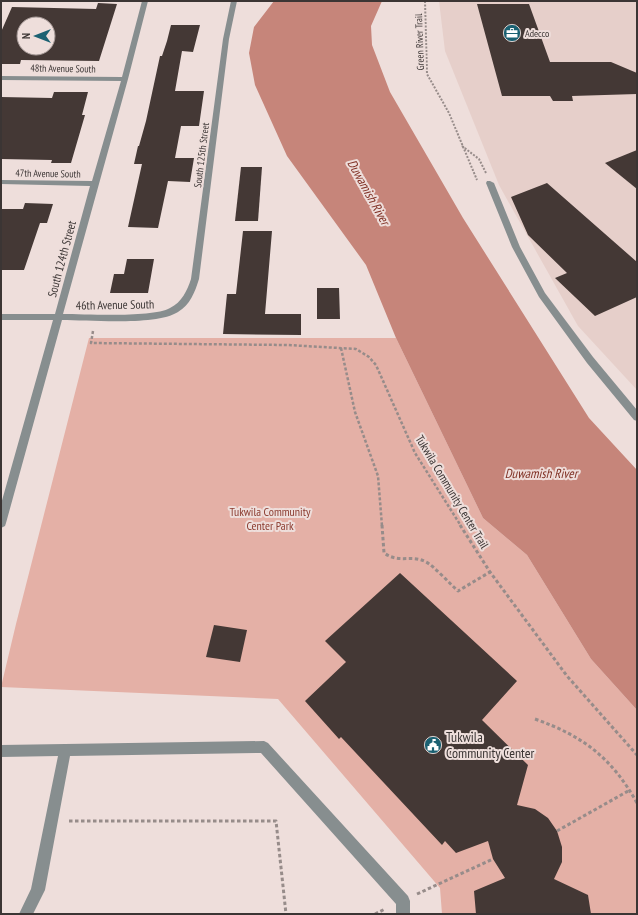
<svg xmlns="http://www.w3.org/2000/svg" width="638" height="915" font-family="'PT Sans Narrow',sans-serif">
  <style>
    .built { fill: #e6cfca }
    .green { fill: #e4b0a6 }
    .water { fill: #c6857a }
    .building { fill: #443835; fill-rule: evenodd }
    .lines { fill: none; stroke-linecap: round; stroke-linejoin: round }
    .path-far2 { stroke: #978c8a; stroke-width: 2; stroke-dasharray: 2 1.5; stroke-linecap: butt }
    .path-far1 { stroke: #978c8a; stroke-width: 2.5; stroke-dasharray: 3 2; stroke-linecap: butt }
    .path { stroke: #978c8a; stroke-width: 3; stroke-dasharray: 3.5 2.5; stroke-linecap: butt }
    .minor { fill: #878e8f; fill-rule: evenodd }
    .labels { text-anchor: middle; stroke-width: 4; stroke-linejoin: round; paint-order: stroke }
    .far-poi-label { font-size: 10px; fill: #3b3534; stroke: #eededb; text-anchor: start }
    .far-street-label { font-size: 10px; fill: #3b3534; stroke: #eededb }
    .street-label { font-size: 12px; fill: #3b3534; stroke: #eededb }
    .park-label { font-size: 12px; fill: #8b3b2f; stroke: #eededb }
    .water-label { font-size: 13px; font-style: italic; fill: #803125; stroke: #eededb }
    .near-poi-label { font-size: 14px; fill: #3b3534; stroke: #eededb; text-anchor: start }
  </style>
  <rect width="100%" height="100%" fill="#eededb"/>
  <!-- built -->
  <path class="built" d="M439,1H637V390L578,326L499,185L445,51Z"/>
  <!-- green -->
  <path class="green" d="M89,338H396L483,518L527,555L591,659L637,710V914H442L440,888L278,699L1,687L16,624Z"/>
  <!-- water -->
  <path class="water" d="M274,1H382L371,26L372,45L390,92L463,218L589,418L637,470V710L591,659L527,555L483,518L396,338L366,265L287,156L255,85L249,53L254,27Z"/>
  <!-- building -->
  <g class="building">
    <path d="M98,3L117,4L99,61L21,60L20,64H1V32L12,7L96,9ZM24,24H48V48H24Z"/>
    <path d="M477,4H529L550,62H611L637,73V94L572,96L573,101H553L550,96H502Z"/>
    <path d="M171,25H200L193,52L182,51L175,91H204L199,126H181L175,158H194L190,182L168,181L158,228L128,227L142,164H134L138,146H139L146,121L160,56H162L167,41Z"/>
    <path d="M54,92H88L82,115H85L71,163H51L52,160L1,159V97L52,98Z"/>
    <path d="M637,150V189L605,163Z"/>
    <path d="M241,167H262L258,221H235Z"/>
    <path d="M547,183L637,262V297L595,316L555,278L567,273L528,235L511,197Z"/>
    <path d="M25,203L53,204L47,223H40L24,270H1V209H23Z"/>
    <path d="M243,231H272L265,314H301V335L223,334L227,294H236Z"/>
    <path d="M127,259H154L148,293H110L114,274H124Z"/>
    <path d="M317,288H339L340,319H317Z"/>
    <path d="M400,573L517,681L482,720L528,765L517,805L535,809L548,818L557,831L562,847V862L554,879L588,895L591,914H476L474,891L505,878L493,859L488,841L456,853L445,841L442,845L341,737L339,739L305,701L346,662L325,641Z"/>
    <path d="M214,625L247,630L240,662L206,657Z"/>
  </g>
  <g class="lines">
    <!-- path-far2 -->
    <g class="path-far2">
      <path d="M425,1L427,74L449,113L477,180"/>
      <path d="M462,146L479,159L486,173"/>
    </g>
    <!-- path-far1 -->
    <g class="path-far1">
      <path d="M93,331L91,343L288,345L356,349L369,357L376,365L415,453L461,526"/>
      <path d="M341,348L355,412L378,476L382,526"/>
    </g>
    <!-- path -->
    <g class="path">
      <path d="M382,525L384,553C400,564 411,554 426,562C434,566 450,584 458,591L490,572"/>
      <path d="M460,525L490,572L567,676L637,755"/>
      <path d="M535,719C583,736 612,758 637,803"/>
      <path d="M69,821H276L286,914"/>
      <path d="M557,831L630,790"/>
      <path d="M417,894L493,859"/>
      <path d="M375,914L385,909"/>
    </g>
    <!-- minor -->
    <g class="minor">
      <path d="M142,1H148L128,79L63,314C87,314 152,318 170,308C182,302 187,291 191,279L223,39L231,1H237L229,39L199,279C195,292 190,305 178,312C156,326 89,320 62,320L6,523L5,526L1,528V504L53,320H1V314H55L90,186L1,184V180L92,181L121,81L1,80V76L122,77Z"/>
      <path d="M487,181H490L494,183L520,247L545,293L593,357L637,410V421L634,420L587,363L539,297L512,247L486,183Z"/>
      <path d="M264,741L268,743L408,896L410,901V914H396V904L261,753L70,756L45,890L33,914H19L31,889L58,756L1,757V745Z"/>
    </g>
  </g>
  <!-- icons -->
  <defs>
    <symbol id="office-disc" viewBox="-11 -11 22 22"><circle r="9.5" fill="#1b6172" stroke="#eededb"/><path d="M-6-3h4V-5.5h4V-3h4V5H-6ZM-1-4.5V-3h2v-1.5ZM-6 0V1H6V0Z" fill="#fff"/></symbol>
    <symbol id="civic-disc" viewBox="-11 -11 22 22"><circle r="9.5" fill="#1b6172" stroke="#eededb"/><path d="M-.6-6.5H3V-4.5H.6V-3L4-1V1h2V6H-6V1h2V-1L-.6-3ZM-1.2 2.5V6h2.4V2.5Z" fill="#fff"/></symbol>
  </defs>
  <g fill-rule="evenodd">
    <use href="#office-disc" x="502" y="23" width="20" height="20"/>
    <use href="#civic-disc" x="423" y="735" width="20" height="20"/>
  </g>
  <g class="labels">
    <!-- far-poi labels -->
    <g class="far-poi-label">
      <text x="525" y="37">Adecco</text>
    </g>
    <!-- far-street labels -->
    <g class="far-street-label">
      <text transform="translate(419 42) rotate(-92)" y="4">Green River Trail</text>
      <text transform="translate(63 68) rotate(1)" y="4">48th Avenue South</text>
      <text transform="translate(201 155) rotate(-83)" y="4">South 125th Street</text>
      <text transform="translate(48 173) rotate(1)" y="4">47th Avenue South</text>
    </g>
    <!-- street labels -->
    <g class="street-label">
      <text transform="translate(62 259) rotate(-75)" y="4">South 124th Street</text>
      <text transform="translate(115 305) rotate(-1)" y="4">46th Avenue South</text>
      <text transform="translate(452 492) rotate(59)" y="4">Tukwila Community Center Trail</text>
    </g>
    <!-- park labels -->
    <g class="park-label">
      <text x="270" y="516">Tukwila Community<tspan x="270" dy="14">Center Park</tspan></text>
    </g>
    <!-- water labels -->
    <g class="water-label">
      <text transform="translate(369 192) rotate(61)" y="5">Duwamish River</text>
      <text x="541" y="478">Duwamish River</text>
    </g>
    <!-- near-poi labels -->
    <g class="near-poi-label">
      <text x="446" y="742">Tukwila<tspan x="446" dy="16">Community Center</tspan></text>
    </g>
  </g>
  <!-- border -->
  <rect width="638" height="915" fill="none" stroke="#3b3534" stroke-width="4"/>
  <!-- north arrow -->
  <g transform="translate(36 36) rotate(270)"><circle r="19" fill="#eededb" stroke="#a69a98"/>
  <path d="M0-3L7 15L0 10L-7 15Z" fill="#1b6172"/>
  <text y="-6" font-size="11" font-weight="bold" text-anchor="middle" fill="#3b3534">N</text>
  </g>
</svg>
